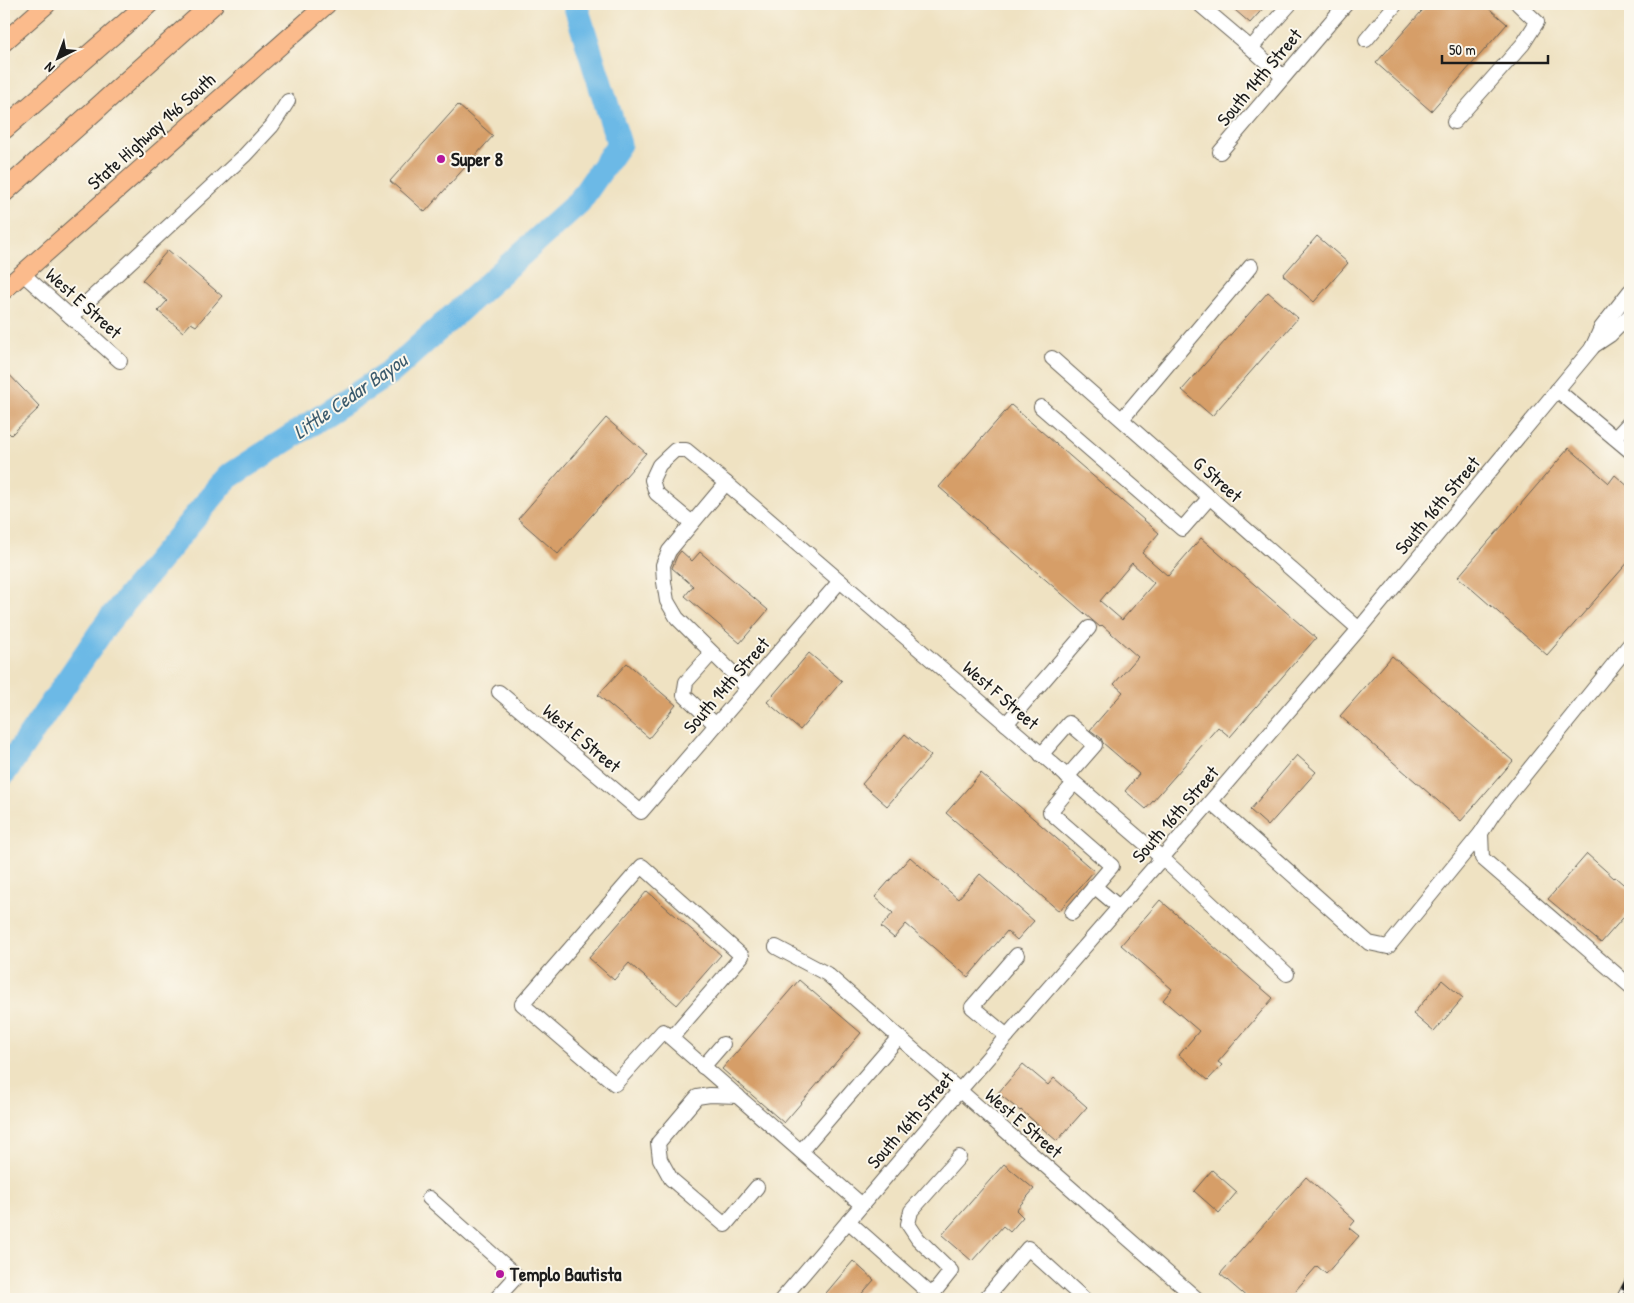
<svg xmlns="http://www.w3.org/2000/svg" width="1634" height="1303" font-family="'Patrick Hand',sans-serif">
  <style>
    .lines { fill: none; stroke-linecap: round; stroke-linejoin: round }
    .river { stroke: #6cb9e6; stroke-width: 25 }
    .building { fill: #d69e67; fill-rule: evenodd }
    .minor-casing { stroke: #666156; stroke-width: 16 }
    .major-casing { stroke: #666156; stroke-width: 20 }
    .highway-casing { stroke: #666156; stroke-width: 22 }
    .minor { stroke: #fff; stroke-width: 14 }
    .major { stroke: #fbbb8c; stroke-width: 18 }
    .highway { stroke: #fbbb8c; stroke-width: 20 }
    .rail-casing { stroke: #1c1c1c; stroke-width: 5.5 }
    .rail { stroke: #fbf7ec; stroke-width: 4; stroke-dasharray: 11; stroke-linecap: butt }
    .poi-dot { fill: #b5179e; stroke: #fbf7ec; stroke-width: 2 }
    .labels { text-anchor: middle; stroke-width: 4; stroke-linejoin: round; paint-order: stroke }
    .street-label { font-size: 19px; fill: #1c1c1c; stroke: #fbf7ec }
    .poi-label { font-size: 19px; font-weight: bold; fill: #1c1c1c; stroke: #fbf7ec; text-anchor: start }
    .water-label { font-size: 20px; font-style: italic; fill: #3c5b6d; stroke: #fbf7ec }
  </style>
  <rect width="100%" height="100%" fill="#fbf7ec"/>
  <filter id="ink" filterUnits="userSpaceOnUse"><feTurbulence type="fractalNoise" baseFrequency=".02" numOctaves="2"/><feDisplacementMap in="SourceGraphic" scale="10" xChannelSelector="R" yChannelSelector="G"/><feConvolveMatrix kernelMatrix="1 2 1 2 8 2 1 2 1" color-interpolation-filters="sRGB"/></filter>
  <filter id="wash" filterUnits="userSpaceOnUse"><feTurbulence type="fractalNoise" baseFrequency=".0096" numOctaves="4" result="noise"/><feDisplacementMap in="SourceGraphic" scale="20" xChannelSelector="R" yChannelSelector="G"/><feGaussianBlur stdDeviation="1.12" result="paint"/><feColorMatrix in="noise" values="0 0 0 0 0 0 0 0 0 0 0 0 0 0 0 0 0 1.4 0 .05"/><feComposite in="paint" operator="in"/></filter>
  <g filter="url(#wash)">
    <rect width="100%" height="100%" fill="#efe2c2"/>
    <g class="lines">
      <!-- river -->
      <path class="river" d="M4,773L107,623L228,477L391,372L579,202L619,144L575,4"/>
    </g>
    <g id="blocks">
      <!-- building -->
      <g class="building">
        <path d="M1228,4H1267L1250,23Z"/>
        <path d="M1428,4H1484L1507,24L1431,111L1376,63Z"/>
        <path d="M458,105L493,136L425,212L390,181Z"/>
        <path d="M1317,236L1348,263L1314,302L1283,275Z"/>
        <path d="M168,250L222,296L196,326L191,323L183,332L158,311L167,301L142,280Z"/>
        <path d="M1268,292L1298,318L1212,416L1182,390Z"/>
        <path d="M4,369L40,407L11,435L4,428Z"/>
        <path d="M1011,405L1159,533L1142,553L1168,576L1201,538L1316,638L1230,737L1218,727L1146,809L1125,791L1139,774L1103,743L1101,738L1090,730L1123,692L1114,684L1138,657L1102,625L1100,627L939,487ZM1132,563L1154,583L1122,620L1100,601Z"/>
        <path d="M606,418L646,453L558,554L518,519Z"/>
        <path d="M1569,448L1609,483L1615,475L1630,488V560L1547,655L1458,577Z"/>
        <path d="M681,551L692,561L700,552L768,610L740,643L685,596L693,586L672,568L677,556Z"/>
        <path d="M809,653L842,681L800,730L767,702Z"/>
        <path d="M1392,656L1513,761L1461,821L1340,716Z"/>
        <path d="M627,663L676,705L649,738L598,695Z"/>
        <path d="M905,734L931,756L887,806L862,784Z"/>
        <path d="M1297,755L1316,772L1268,826L1250,810Z"/>
        <path d="M981,773L1094,871L1059,911L946,813Z"/>
        <path d="M1587,854L1614,878L1615,877L1630,890V910L1601,943L1548,899Z"/>
        <path d="M910,857L958,899L980,874L1034,921L1017,940L1007,931L968,977L906,924L894,938L881,927L893,913L875,897Z"/>
        <path d="M647,891L721,955L677,1005L629,963L614,980L589,958Z"/>
        <path d="M1160,900L1273,998L1218,1062L1222,1065L1208,1080L1179,1055L1199,1031L1163,1000L1172,989L1121,945Z"/>
        <path d="M799,980L861,1033L784,1123L722,1069Z"/>
        <path d="M1442,980L1463,998L1434,1032L1413,1014Z"/>
        <path d="M1023,1064L1048,1085L1054,1078L1087,1107L1057,1141L1021,1110L1020,1111L998,1093Z"/>
        <path d="M1004,1164L1034,1189L1016,1210L1023,1217L1010,1232L1003,1226L972,1261L942,1235Z"/>
        <path d="M1212,1170L1237,1192L1219,1213L1194,1191Z"/>
        <path d="M1306,1177L1355,1221L1349,1228L1359,1236L1326,1274L1317,1266L1288,1299H1249L1220,1274Z"/>
        <path d="M853,1261L874,1280L857,1299H821Z"/>
      </g>
    </g>
  </g>
  <g filter="url(#ink)">
    <use href="#blocks" fill-opacity="0" stroke="#666156" stroke-width="1"/>
    <g class="lines">
      <defs>
        <g id="minor">
          <path d="M1199,4L1251,48"/>
          <path d="M1366,40L1396,4"/>
          <path d="M1283,77L1251,48L1290,4"/>
          <path d="M1454,122L1523,44L1537,22L1518,4"/>
          <path d="M1220,152L1346,4"/>
          <path d="M23,274L120,361"/>
          <path d="M71,317L244,156L272,126L288,101"/>
          <path d="M1592,347L1610,335L1630,315"/>
          <path d="M1052,358L1359,629"/>
          <path d="M1557,390L1630,451"/>
          <path d="M1041,407L1182,529L1210,497"/>
          <path d="M1122,419L1251,266"/>
          <path d="M1615,438L1630,422"/>
          <path d="M726,483L669,551L663,565L664,582L667,601L677,618L748,688"/>
          <path d="M692,523L656,493L652,480L659,465L675,450H686L726,483L1162,858L1287,974"/>
          <path d="M1630,644L1493,814L1481,833L1482,858L1630,986"/>
          <path d="M712,653L686,682L684,695L716,725"/>
          <path d="M499,692L641,812L840,581"/>
          <path d="M1006,724L1089,628"/>
          <path d="M1041,755L1069,723L1095,745L1067,777"/>
          <path d="M1211,802L1369,943L1388,947L1481,833"/>
          <path d="M1094,886L1119,907"/>
          <path d="M1072,913L1112,866L1050,812L1074,783"/>
          <path d="M776,947L827,974L1197,1299"/>
          <path d="M1007,1036L972,1007L1017,955"/>
          <path d="M671,1038L663,1031L615,1084L522,1004L642,866L742,956L671,1038L862,1205"/>
          <path d="M703,1067L723,1044"/>
          <path d="M738,1096L710,1095L697,1097L658,1143L660,1159L671,1179L725,1225L757,1187"/>
          <path d="M801,1151L899,1037"/>
          <path d="M429,1198L517,1276L496,1299"/>
          <path d="M848,1221L936,1299"/>
          <path d="M932,1295L951,1271L918,1239L908,1224L911,1211L959,1157"/>
          <path d="M782,1299L959,1091L1162,858L1359,629L1592,348L1601,328L1630,291"/>
          <path d="M985,1299L1028,1248L1084,1299"/>
        </g>
        <g id="major">
          <path d="M4,42L47,4"/>
          <path d="M4,290L327,4"/>
        </g>
        <g id="highway">
          <path d="M4,129L148,4"/>
          <path d="M4,192L213,4"/>
        </g>
      </defs>
      <!-- minor casing -->
      <use href="#minor" class="minor-casing"/>
      <!-- major casing -->
      <use href="#major" class="major-casing"/>
      <!-- highway casing -->
      <use href="#highway" class="highway-casing"/>
      <!-- minor -->
      <use href="#minor" class="minor"/>
      <!-- major -->
      <use href="#major" class="major"/>
      <!-- highway -->
      <use href="#highway" class="highway"/>
      <defs>
        <path id="rail" d="M1618,1299L1630,1275"/>
      </defs>
      <!-- rail casing -->
      <use href="#rail" class="rail-casing"/>
      <!-- rail -->
      <use href="#rail" class="rail"/>
    </g>
  </g>
  <!-- markers -->
  <g class="poi-dot">
    <circle cx="441" cy="159" r="5"/>
    <circle cx="500" cy="1274" r="5"/>
  </g>
  <g class="labels">
    <!-- street labels -->
    <g class="street-label">
      <text transform="translate(1259 77) rotate(-50)" y="7">South 14th Street</text>
      <text transform="translate(151 131) rotate(-42)" y="7">State Highway 146 South</text>
      <text transform="translate(84 303) rotate(42)" y="7">West E Street</text>
      <text transform="translate(1218 479) rotate(42)" y="7">G Street</text>
      <text transform="translate(1437 505) rotate(-50)" y="7">South 16th Street</text>
      <text transform="translate(726 685) rotate(-49)" y="7">South 14th Street</text>
      <text transform="translate(1001 695) rotate(41)" y="7">West F Street</text>
      <text transform="translate(582 738) rotate(40)" y="7">West E Street</text>
      <text transform="translate(1175 814) rotate(-49)" y="7">South 16th Street</text>
      <text transform="translate(910 1120) rotate(-49)" y="7">South 16th Street</text>
      <text transform="translate(1024 1123) rotate(41)" y="7">West E Street</text>
    </g>
    <!-- poi labels -->
    <g class="poi-label">
      <text x="451" y="166">Super 8</text>
      <text x="510" y="1281">Templo Bautista</text>
    </g>
    <!-- water labels -->
    <g class="water-label">
      <text transform="translate(350 396) rotate(-35)" y="7">Little Cedar Bayou</text>
    </g>
  </g>
  <!-- margin -->
  <rect width="1634" height="1303" fill="none" stroke="#fbf7ec" stroke-width="20"/>
  <!-- north arrow -->
  <g transform="translate(58 58) rotate(222)" stroke="#fbf7ec" stroke-width="4" paint-order="stroke">
  <path d="M0-4L9 19L0 12L-9 19Z" fill="#1c1c1c"/>
  <text y="-8" font-size="14" font-weight="bold" text-anchor="middle" fill="#1c1c1c">N</text>
  </g>
  <!-- scale -->
  <path d="M1442 55v8h106v-8" fill="none" stroke="#1c1c1c" stroke-width="2.5"/>
  <text x="1449" y="55" font-size="15" fill="#1c1c1c" stroke="#fbf7ec" stroke-width="4" paint-order="stroke">50 m</text>
</svg>
